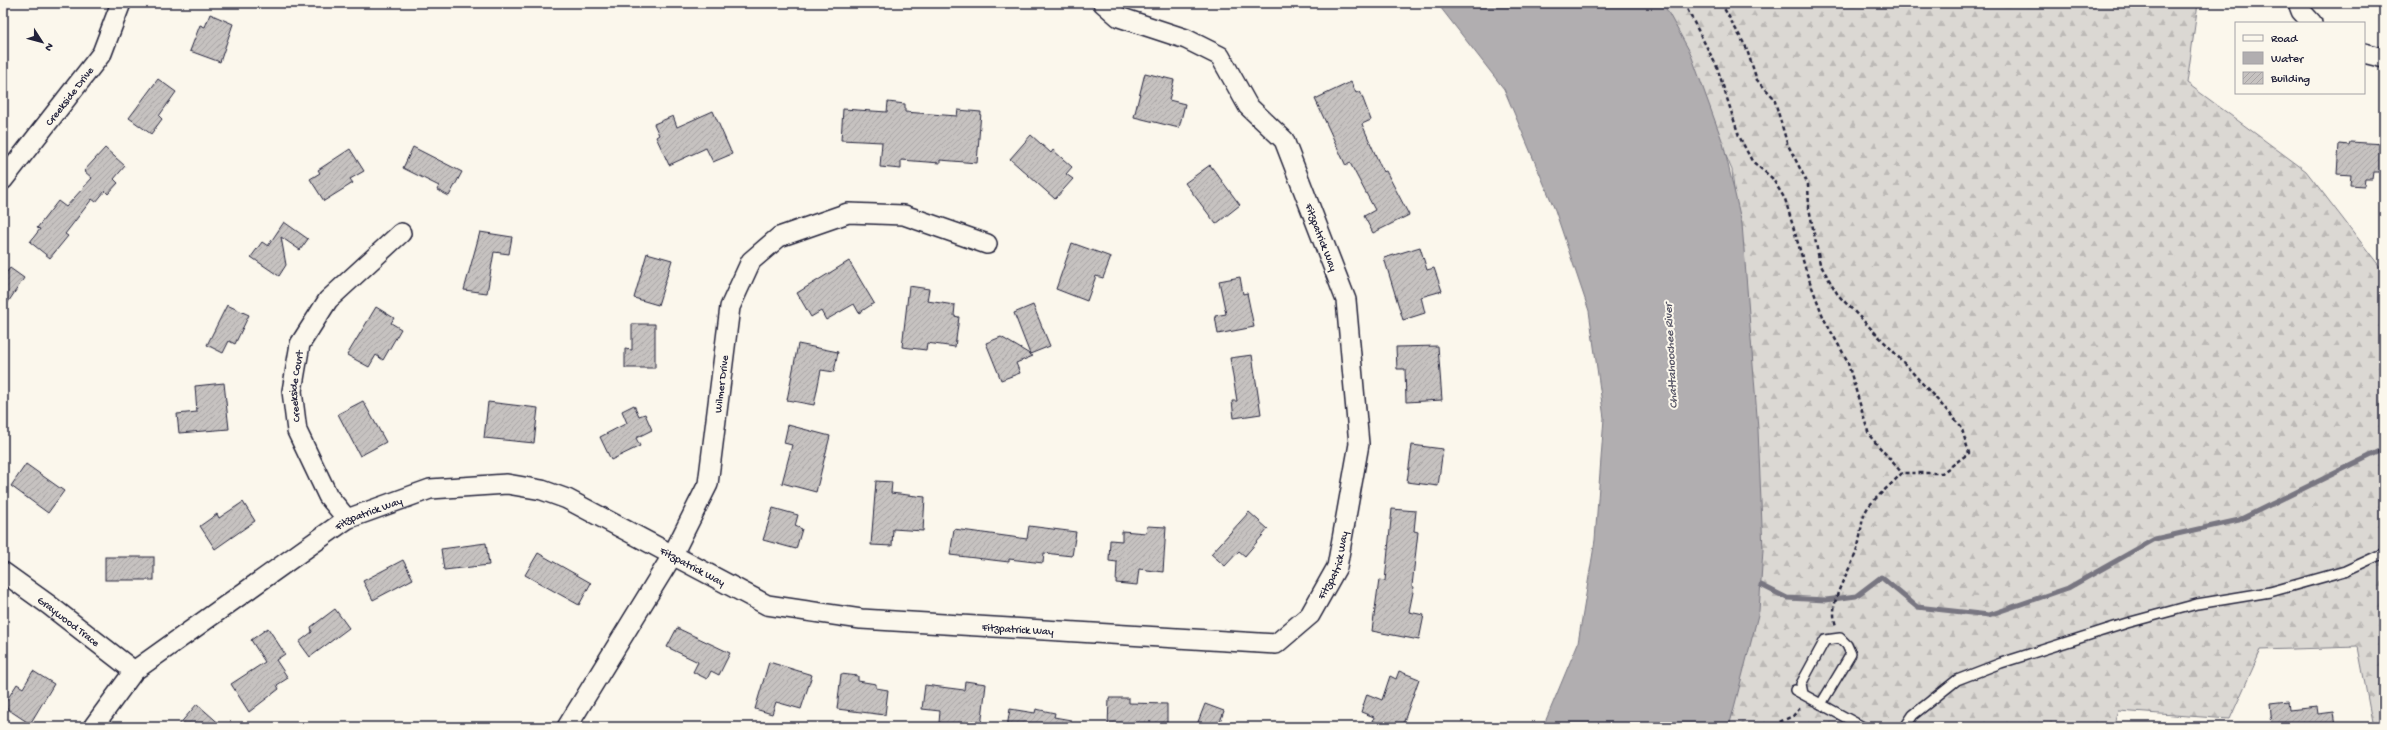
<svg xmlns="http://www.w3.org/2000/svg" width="2387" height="730" font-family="'Gochi Hand',sans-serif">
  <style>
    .forest { fill: url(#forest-firs); stroke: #7e7d87 }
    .water { fill: #b1aeb0; stroke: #787681 }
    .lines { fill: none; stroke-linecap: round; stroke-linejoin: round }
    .stream { stroke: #787681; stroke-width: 5 }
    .building { fill: url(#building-hatch); stroke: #22223b }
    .service-casing { stroke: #22223b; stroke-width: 12 }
    .minor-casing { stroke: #22223b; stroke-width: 22 }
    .path { stroke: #22223b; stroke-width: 2.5; stroke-dasharray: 4 3; stroke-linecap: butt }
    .service { stroke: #fbf7ec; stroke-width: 9 }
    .minor { stroke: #fbf7ec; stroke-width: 19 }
    .labels { text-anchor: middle; stroke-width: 4; stroke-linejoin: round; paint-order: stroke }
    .street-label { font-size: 11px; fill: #22223b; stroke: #fbf7ec }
    .water-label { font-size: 12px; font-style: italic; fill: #545364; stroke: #fbf7ec }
  </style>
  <defs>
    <pattern id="forest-firs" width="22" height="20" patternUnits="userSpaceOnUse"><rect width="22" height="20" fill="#dbd8d3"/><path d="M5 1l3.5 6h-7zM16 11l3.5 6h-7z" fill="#bcb9b6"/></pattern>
    <pattern id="building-hatch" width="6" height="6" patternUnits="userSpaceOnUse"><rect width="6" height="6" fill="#c6c2c0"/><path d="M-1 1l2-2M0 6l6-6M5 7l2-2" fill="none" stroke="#aaa6a6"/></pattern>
  </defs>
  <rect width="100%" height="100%" fill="#fbf7ec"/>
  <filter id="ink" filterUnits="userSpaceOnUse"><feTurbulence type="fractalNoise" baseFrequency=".025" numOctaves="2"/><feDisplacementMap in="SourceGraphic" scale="8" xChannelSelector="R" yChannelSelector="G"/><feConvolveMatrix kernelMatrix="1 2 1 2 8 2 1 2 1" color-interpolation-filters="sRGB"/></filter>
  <g filter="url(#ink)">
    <!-- forest -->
    <path class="forest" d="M1655,3H2198L2187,83L2306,171L2384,272V727H2373L2358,647L2261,650L2230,719L2118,711L2113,727H1723L1749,338L1732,170L1668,20Z"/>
    <!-- water -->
    <path class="water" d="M1437,3H1663L1690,52L1723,143L1742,224L1758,429L1763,550L1759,611L1729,727H1543L1578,643L1595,540L1604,418L1589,311L1555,210L1504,89Z"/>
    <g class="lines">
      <!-- stream -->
      <path class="stream" d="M1761,585L1787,598L1826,600L1856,596L1881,577L1917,607L1989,615L2068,588L2155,539L2239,520L2384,449"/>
    </g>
    <!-- building -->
    <g class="building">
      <path d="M210,14L233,24L220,62L190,51L200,25L205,27Z"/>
      <path d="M1145,73L1174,80L1169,100L1185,104L1179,128L1134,117Z"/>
      <path d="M158,79L176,92L159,116L162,119L151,134L129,118Z"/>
      <path d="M1351,82L1356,93L1360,91L1371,120L1362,124L1383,172L1386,171L1409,215L1373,233L1364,216L1375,210L1350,163L1346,166L1315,99Z"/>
      <path d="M888,102L905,104V112L957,116L958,110L981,112L977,163L940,160V163L901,160V169L880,167L882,142L841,140L843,109L887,112Z"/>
      <path d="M713,111L732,154L713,162L706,148L669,165L656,137L659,135L654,124L673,116L677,127Z"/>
      <path d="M1031,135L1051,153L1053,150L1072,167L1066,174L1073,179L1055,199L1010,159Z"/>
      <path d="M2350,142L2384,144V172H2373L2372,179H2365L2364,186L2350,185L2351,175L2337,174L2339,144L2349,145Z"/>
      <path d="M413,147L462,172L449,196L437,190L439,186L403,168Z"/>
      <path d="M105,148L125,166L114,179L118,183L108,194L105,191L96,202L92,199L65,234L68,236L50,258L30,242L40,229L37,228L58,201L66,207L92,178L84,171Z"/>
      <path d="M350,149L364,171L350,179L353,183L324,201L310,179L320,173L318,170Z"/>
      <path d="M1210,165L1240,205L1216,224L1185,183Z"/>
      <path d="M284,222L308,239L300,250L281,237L286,265L279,276L251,257L262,242L268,246Z"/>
      <path d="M480,232L512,237L509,254L494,252L487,293L464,290Z"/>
      <path d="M1072,243L1111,257L1103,278L1096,276L1087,301L1056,289Z"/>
      <path d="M1420,247L1427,270L1434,268L1442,291L1421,297L1425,313L1403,320L1384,258Z"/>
      <path d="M647,253L672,260L658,305L634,298Z"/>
      <path d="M849,261L874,303L859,313L854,304L826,320L821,311L811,317L797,293Z"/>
      <path d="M10,268L24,278L3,310V277Z"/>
      <path d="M1240,277L1243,294L1247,293L1254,327L1218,334L1215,316L1226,314L1219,281Z"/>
      <path d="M909,286L929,289L927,301L955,305L954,316L959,317L955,347L927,343L926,350L902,347Z"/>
      <path d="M227,305L249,315L235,344L229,341L223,353L207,345Z"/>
      <path d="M1033,305L1050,346L1030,354L1014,313Z"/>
      <path d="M376,307L394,318L391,323L401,329L383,360L376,355L369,367L347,355Z"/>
      <path d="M632,324H655V368H625V349L632,350Z"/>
      <path d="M1001,337L1033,356L1016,363L1020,373L1001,380L986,343Z"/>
      <path d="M798,344L838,352L834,372L821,370L814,405L787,400Z"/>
      <path d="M1438,346L1442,400L1406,402L1405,369H1397L1396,347Z"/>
      <path d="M1252,355L1261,414L1234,418L1232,401H1237L1230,358Z"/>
      <path d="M224,383L229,429L179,433L177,414L197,412L195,386Z"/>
      <path d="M363,401L386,442L360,456L338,414Z"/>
      <path d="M488,402L538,408L534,443L484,438Z"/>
      <path d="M634,405L639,416L645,414L652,430L636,438L640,446L611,460L600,437L627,423L622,411Z"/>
      <path d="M788,425L830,436L816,492L782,483L792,445L784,443Z"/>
      <path d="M1412,445L1443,449L1438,486L1407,482Z"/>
      <path d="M26,464L64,491L48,513L11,486Z"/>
      <path d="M876,481L892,482L891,493L925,497L923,531L893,529L892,546L871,545Z"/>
      <path d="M243,502L255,521L215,549L200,526L217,514L219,518Z"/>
      <path d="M773,508L798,515L795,526L802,529L796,549L763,540Z"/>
      <path d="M1392,509L1416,511L1414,531L1418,532L1412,586L1414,587L1409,612L1424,615L1419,640L1372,631L1379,580L1385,581Z"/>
      <path d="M1249,512L1268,529L1245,556L1239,551L1225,566L1211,554Z"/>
      <path d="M1029,526L1076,532L1072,556L1044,553L1043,563L1009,559V562L950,555L954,529L1027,539Z"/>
      <path d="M1147,526L1166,527L1163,572L1139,569L1137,585L1116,583L1117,562L1109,561L1110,540L1122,541V531L1146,533Z"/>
      <path d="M486,543L489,565L444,570L441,549Z"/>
      <path d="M538,553L591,583L579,605L525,575Z"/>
      <rect x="105" y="557" width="49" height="23"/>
      <path d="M403,560L413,579L373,600L363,581Z"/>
      <path d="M335,609L349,628L310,657L299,642L312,632L311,627Z"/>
      <path d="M268,628L285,654L276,660L288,678L277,685L279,689L249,712L231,684L265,662L251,640Z"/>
      <path d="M677,628L730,653L719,675L711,671L707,679L693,672L698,662L667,647Z"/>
      <path d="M769,662L812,675L801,709L776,702L772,714L755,709Z"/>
      <path d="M33,671L54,684L30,724L3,706L17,684L23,688Z"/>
      <path d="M1399,671L1419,679L1402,727H1389L1373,721L1374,717L1361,712L1367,694L1382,700L1390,676L1396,679Z"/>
      <path d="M841,674L858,676V681L876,684V688L888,690L885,715L837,709Z"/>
      <path d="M965,681L986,684L981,727H947L948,724L939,723L940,711L922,709L925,685L964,690Z"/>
      <path d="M1109,698H1129V703L1167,704V727H1108Z"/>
      <path d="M2288,701L2289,710L2317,707L2318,714L2334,712L2336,727H2272L2270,703Z"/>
      <path d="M197,704L223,727H177Z"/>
      <path d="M1205,704L1224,711L1218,727H1196Z"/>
      <path d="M1010,709L1035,713L1036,709L1055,713L1054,717L1071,720V727H1007Z"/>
    </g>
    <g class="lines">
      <defs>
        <g id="service">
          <path d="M1795,690L1863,727"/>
          <path d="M1803,694L1801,684L1825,640L1840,638L1847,645L1851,654L1821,704"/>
          <path d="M1905,727L1913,715L1957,680L2001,663L2127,623L2197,604L2270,592L2345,571L2384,553"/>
        </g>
        <g id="minor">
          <path d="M2298,3L2301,11L2312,23"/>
          <path d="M2364,53L2384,58"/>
          <path id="s1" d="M3,180L102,53L121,3"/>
          <path id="s2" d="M347,519L328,496L297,431L292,391L300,344L328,300L401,233"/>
          <path id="s3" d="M3,572L49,605L134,671"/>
          <path id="s4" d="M93,727L134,671L347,519L430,489L507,484L542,490L567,499L767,605L861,619L1276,644L1310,615L1337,567L1359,444L1346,300L1284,140L1248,106L1220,56L1186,39L1119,17L1103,3"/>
          <path id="s5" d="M567,727L672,556L708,484L730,307L751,261L779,237L848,213L904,215L987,244"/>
        </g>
      </defs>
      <!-- service casing -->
      <use href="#service" class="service-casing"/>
      <!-- minor casing -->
      <use href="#minor" class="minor-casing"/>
      <!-- path -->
      <g class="path">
        <path d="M1684,3L1717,67L1739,136L1752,161L1772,178L1785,199L1807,274L1824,319L1847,360L1869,435L1902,473C1892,484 1879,494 1869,506C1860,518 1862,532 1858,546C1851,573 1827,597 1836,626"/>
        <path d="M1721,3L1746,47L1757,80L1774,98L1787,143L1808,184L1809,208L1820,264L1838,295L1892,350L1961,426L1969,453L1942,473H1902"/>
        <path d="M1776,727L1777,723L1793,716L1801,707"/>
      </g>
      <!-- service -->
      <use href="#service" class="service"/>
      <!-- minor -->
      <use href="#minor" class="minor"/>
    </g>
  </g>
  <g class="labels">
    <!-- street labels -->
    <g class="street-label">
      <text dy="4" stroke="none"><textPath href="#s1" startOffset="107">Creekside Drive</textPath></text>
      <text transform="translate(1322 237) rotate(69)" y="4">Fitzpatrick Way</text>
      <text dy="4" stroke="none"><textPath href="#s5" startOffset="382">Wilmer Drive</textPath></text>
      <text dy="4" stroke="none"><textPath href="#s2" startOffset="147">Creekside Court</textPath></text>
      <text dy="4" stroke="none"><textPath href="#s4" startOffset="353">Fitzpatrick Way</textPath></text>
      <text dy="4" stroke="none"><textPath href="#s4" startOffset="1396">Fitzpatrick Way</textPath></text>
      <text dy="4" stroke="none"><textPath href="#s4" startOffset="701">Fitzpatrick Way</textPath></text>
      <text dy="4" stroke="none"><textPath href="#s3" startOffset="82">Graywood Trace</textPath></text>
      <text dy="4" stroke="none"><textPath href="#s4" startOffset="1037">Fitzpatrick Way</textPath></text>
    </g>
    <!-- water labels -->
    <g class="water-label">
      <text transform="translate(1670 356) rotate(-93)" y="4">Chattahoochee River</text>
    </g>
  </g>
  <!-- margin -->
  <rect width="2387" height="730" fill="none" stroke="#fbf7ec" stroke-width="16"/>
  <rect x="8" y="8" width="2371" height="714" fill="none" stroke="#22223b" stroke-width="1.5" filter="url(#ink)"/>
  <!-- legend -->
  <rect x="2235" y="22" width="130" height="72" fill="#fbf7ec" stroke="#a4a2a5"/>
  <rect x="2243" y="35" width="20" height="6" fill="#fbf7ec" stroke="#a4a2a5"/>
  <text x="2271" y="42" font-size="12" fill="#22223b">Road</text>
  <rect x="2243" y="52" width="20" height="12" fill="#b1aeb0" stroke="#a4a2a5"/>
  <text x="2271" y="62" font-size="12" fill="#22223b">Water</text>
  <rect x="2243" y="72" width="20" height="12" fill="url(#building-hatch)" stroke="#a4a2a5"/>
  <text x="2271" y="82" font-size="12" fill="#22223b">Building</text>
  <!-- north arrow -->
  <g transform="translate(42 42) rotate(126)" stroke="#fbf7ec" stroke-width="3" paint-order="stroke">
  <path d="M0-3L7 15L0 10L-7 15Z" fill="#22223b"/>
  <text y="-6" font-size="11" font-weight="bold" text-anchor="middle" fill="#22223b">N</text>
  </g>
</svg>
